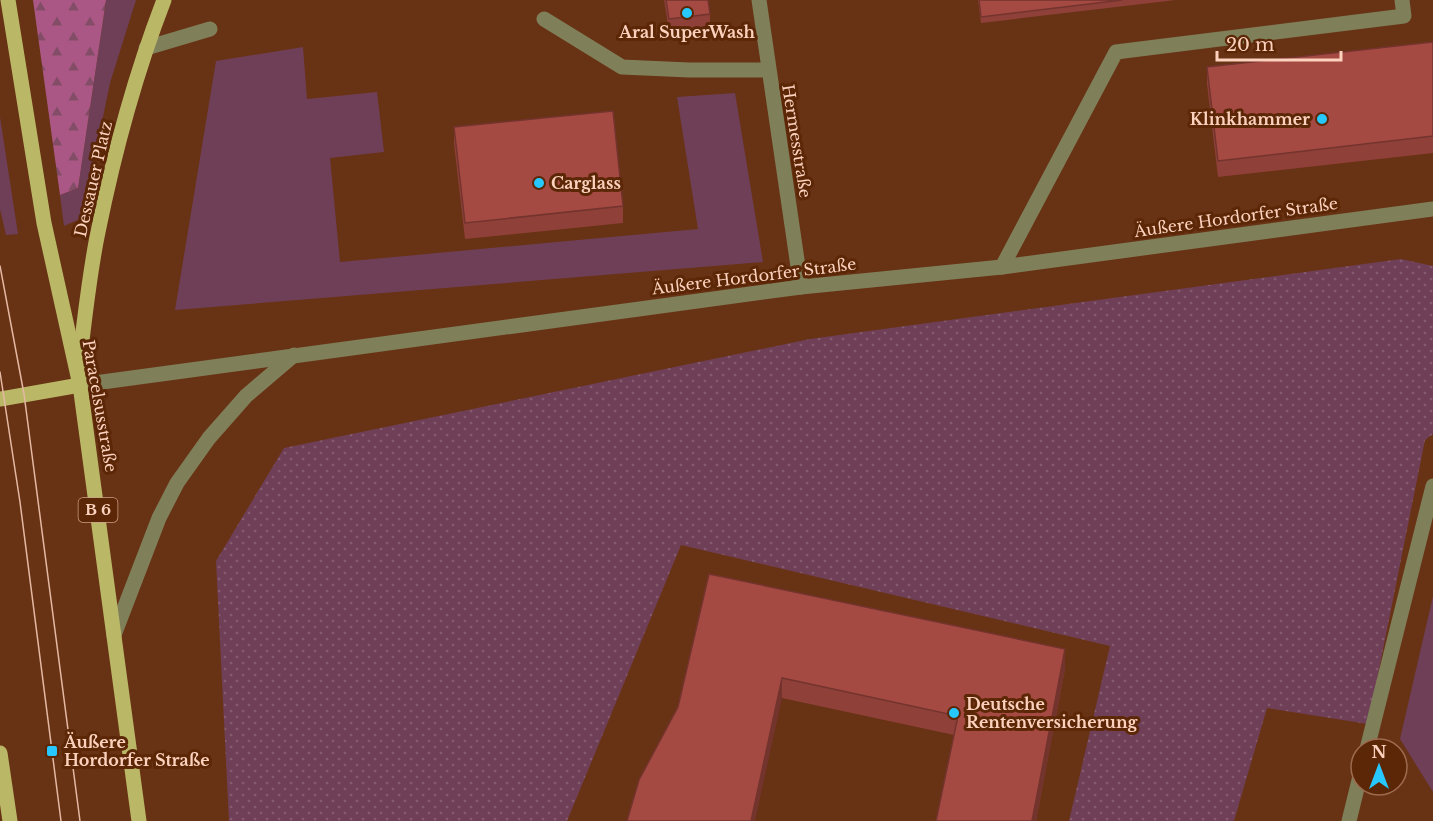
<svg xmlns="http://www.w3.org/2000/svg" width="1433" height="821" font-family="'Libre Baskerville',serif">
  <style>
    .green { fill: #6f3f58 }
    .forest { fill: url(#forest-firs) }
    .park { fill: url(#park-dots) }
    .lines { fill: none; stroke-linecap: round; stroke-linejoin: round }
    .minor { stroke: #7f7f59; stroke-width: 15 }
    .major { stroke: #bab867; stroke-width: 15 }
    .tram { stroke: #e4b8a3; stroke-width: 1.5 }
    .wall { fill: #8e4039 }
    .shaded-wall { fill: #74342e }
    .building { fill: #a54a42; stroke: #74342e; stroke-width: 1.5 }
    .poi-dot { fill: #27c8ff; stroke: #5c2707; stroke-width: 2 }
    .labels { text-anchor: middle; stroke-width: 6; stroke-linejoin: round; paint-order: stroke }
    .shield { fill: #5c2707; stroke: #cc9f87; stroke-width: 1.5 }
    .shield-label { font-size: 15px; font-weight: bold; fill: #fcd2be }
    .poi-label { font-size: 16px; font-weight: bold; fill: #fcd2be; stroke: #5c2707; text-anchor: start }
    .street-label { font-size: 16px; fill: #fcd2be; stroke: #5c2707 }
  </style>
  <defs>
    <pattern id="forest-firs" width="22" height="20" patternUnits="userSpaceOnUse" patternTransform="scale(1.5)"><rect width="22" height="20" fill="#aa5785"/><path d="M5 1l3.5 6h-7zM16 11l3.5 6h-7z" fill="#844d67"/></pattern>
    <pattern id="park-dots" width="8" height="8" patternUnits="userSpaceOnUse" patternTransform="scale(1.5)"><rect width="8" height="8" fill="#6f3f58"/><path d="M2 2h.1M6 6h.1" fill="none" stroke="#845a6e" stroke-width="1.8" stroke-linecap="round"/></pattern>
  </defs>
  <rect width="100%" height="100%" fill="#683214"/>
  <!-- green -->
  <g class="green">
    <path d="M106,0H136L110,83L82,218L64,226L60,195L78,188Z"/>
    <path d="M303,47L307,99L377,92L384,152L330,158L340,262L698,229L677,97L735,93L763,262L175,310L216,61Z"/>
    <path d="M0,117L18,234L6,235L0,209Z"/>
    <path d="M1433,596V792L1400,739Z"/>
  </g>
  <!-- forest -->
  <path class="forest" d="M33,0H106L78,188L60,195Z"/>
  <!-- park -->
  <path class="park" d="M1401,259L1433,266V434L1425,440L1368,724L1267,708L1234,821H1069L1110,646L681,545L567,821H229L216,561L284,448L810,339Z"/>
  <g class="lines">
    <!-- minor -->
    <g class="minor">
      <path d="M759,0L801,287"/>
      <path d="M544,19L622,67L689,70H768"/>
      <path d="M146,48L210,29"/>
      <path d="M1002,267L1116,52L1404,16L1402,0"/>
      <path d="M80,385L801,287L1002,267L1433,209"/>
      <path d="M114,635L159,518L177,483L209,438L246,396L294,355"/>
      <path d="M1367,749L1433,486"/>
      <path d="M1349,821L1361,772"/>
    </g>
    <!-- major -->
    <g class="major">
      <path d="M8,0L44,223L80,385L139,821"/>
      <path d="M79,363C85,319 89,275 98,232C114,153 135,75 164,0"/>
      <path d="M0,399L80,385"/>
      <path d="M0,753L10,821"/>
    </g>
    <!-- tram -->
    <g class="tram">
      <path d="M0,266L24,394L80,821"/>
      <path d="M0,372L20,502L61,821"/>
    </g>
  </g>
  <!-- wall -->
  <g class="wall">
    <path d="M664,0H708L710,14V26L669,31Z"/>
    <path d="M978,0H1176L981,23Z"/>
    <path d="M1433,42V153L1218,177L1207,84V67Z"/>
    <path d="M454,127L623,206V223L465,239L454,144Z"/>
    <path d="M709,574L1065,669L1036,821H936L954,735L782,698L678,707Z"/>
  </g>
  <!-- shaded-wall -->
  <g class="shaded-wall">
    <path d="M1065,649V669L1036,821H1032Z"/>
    <path d="M782,678V698L755,821H751Z"/>
  </g>
  <!-- building -->
  <g class="building">
    <path d="M666,0H708L710,14L669,19Z"/>
    <path d="M979,0H1122L981,17Z"/>
    <path d="M1433,42V136L1218,161L1207,67Z"/>
    <path d="M613,111L623,206L465,223L454,127Z"/>
    <path d="M709,574L1065,649L1032,821H936L958,716L782,678L751,821H627L639,780L678,707Z"/>
  </g>
  <!-- markers -->
  <g class="poi-dot">
    <circle cx="687" cy="13" r="6"/>
    <circle cx="1322" cy="119" r="6"/>
    <circle cx="539" cy="183" r="6"/>
    <circle cx="954" cy="713" r="6"/>
    <rect x="46" y="745" width="12" height="12" rx="3"/>
  </g>
  <g class="labels">
    <!-- shield labels -->
    <rect class="shield" x="78.5" y="498" width="39" height="24" rx="4.5"/>
    <g class="shield-label">
      <text x="98" y="515">B 6</text>
    </g>
    <!-- poi labels -->
    <g class="poi-label">
      <text x="687" y="38" text-anchor="middle">Aral SuperWash</text>
      <text x="1310" y="125" text-anchor="end">Klinkhammer</text>
      <text x="551" y="189">Carglass</text>
      <text x="966" y="710">Deutsche<tspan x="966" dy="18">Rentenversicherung</tspan></text>
      <text x="64" y="748">Äußere<tspan x="64" dy="18">Hordorfer Straße</tspan></text>
    </g>
    <!-- street labels -->
    <g class="street-label">
      <text transform="translate(797 141) rotate(81)" y="6">Hermesstraße</text>
      <text transform="translate(93 179) rotate(-77)" y="6">Dessauer Platz</text>
      <text transform="translate(1236 217) rotate(-8)" y="6">Äußere Hordorfer Straße</text>
      <text transform="translate(754 276) rotate(-7)" y="6">Äußere Hordorfer Straße</text>
      <text transform="translate(100 406) rotate(80)" y="6">Paracelsusstraße</text>
    </g>
  </g>
  <!-- north arrow -->
  <g transform="translate(1379 767)"><circle r="28" fill="#5c2707" stroke="#9c6b50" stroke-width="1.5"/>
  <path d="M0-4.5L10 22L0 15L-10 22Z" fill="#27c8ff"/>
  <text y="-9" font-size="16" font-weight="bold" text-anchor="middle" fill="#fcd2be">N</text>
  </g>
  <!-- scale -->
  <path d="M1217 51v9h124v-9" fill="none" stroke="#fcd2be" stroke-width="3"/>
  <text x="1226" y="51" font-size="18" fill="#fcd2be" stroke="#5c2707" stroke-width="4.5" paint-order="stroke">20 m</text>
</svg>
